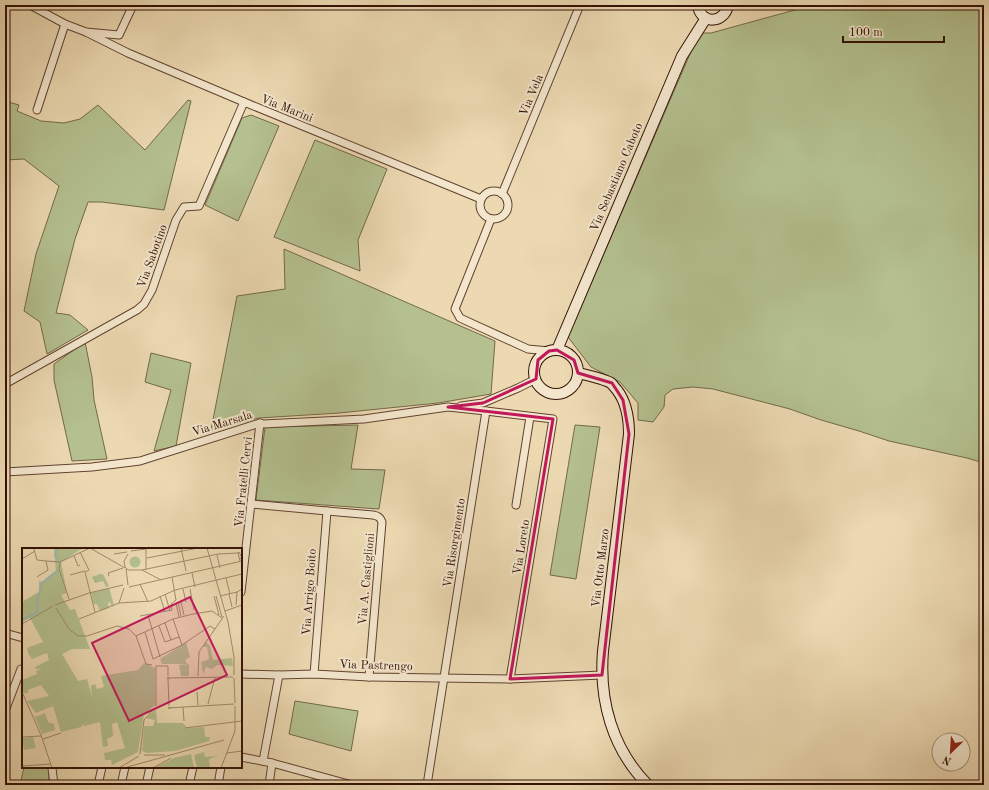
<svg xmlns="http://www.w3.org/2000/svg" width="989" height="790" font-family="'Old Standard TT',serif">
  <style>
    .green { fill: #b4c08f; stroke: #74684a }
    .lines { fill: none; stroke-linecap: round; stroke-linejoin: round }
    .street-casing { stroke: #614330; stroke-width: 9 }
    .secondary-casing { stroke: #331105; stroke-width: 12 }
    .street { stroke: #f3e6cd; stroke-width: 7 }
    .secondary { stroke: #f3e6cd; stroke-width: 10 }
    .marked { fill: none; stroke: #c2185b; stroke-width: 3; stroke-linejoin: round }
    .labels { text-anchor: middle; stroke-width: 4; stroke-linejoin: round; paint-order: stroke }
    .street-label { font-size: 12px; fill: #331105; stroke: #f3e6cd }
    .inset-river { fill: none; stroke: #99bab0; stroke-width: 2 }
    .inset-road { fill: none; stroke: #a2896d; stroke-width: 1 }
    .view { fill: #c2185b; fill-opacity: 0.15; stroke: #c2185b; stroke-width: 2 }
    .inset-edge { fill: none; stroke: #331105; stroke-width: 2 }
  </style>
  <rect width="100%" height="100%" fill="#ecd9b2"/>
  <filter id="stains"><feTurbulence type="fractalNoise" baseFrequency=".005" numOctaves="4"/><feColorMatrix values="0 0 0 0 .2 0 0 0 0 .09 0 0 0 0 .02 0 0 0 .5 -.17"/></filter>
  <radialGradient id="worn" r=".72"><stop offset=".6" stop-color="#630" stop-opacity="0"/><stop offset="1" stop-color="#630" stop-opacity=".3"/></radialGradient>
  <!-- green -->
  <g class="green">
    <path d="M813,5H984V463L967,458L889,441L859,431L821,420L790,409L713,389L693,387L673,389L665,395L664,407L653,422L638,420V403L620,382L591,367L568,337L699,33H711Z"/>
    <path d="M188,100L191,101L164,210L102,202H88L75,239L56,313L70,315L88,330L47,354L40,322L24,311L36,254L59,186L24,159L5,160V101L19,105L17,111L41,121L64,123L80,119L98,105L145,150Z"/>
    <path d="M251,115L279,126L238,221L205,205L242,118Z"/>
    <path d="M315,140L387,169L358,240L360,271L274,237Z"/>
    <path d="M284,249L495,341L491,394L438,403L339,413L259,418L211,430L237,296L285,289Z"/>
    <path d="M85,342L92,377L94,400L107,459L72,461L54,380V364Z"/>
    <path d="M151,353L191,363L176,446L154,451L171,390L145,382Z"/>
    <path d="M358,425L351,469L385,470L379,509L256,500L265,427Z"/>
    <path d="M575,425L600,427L576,579L550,575Z"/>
    <path d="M295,701L358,711L351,751L289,734Z"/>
    <path d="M24,767H49V785H20Z"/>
  </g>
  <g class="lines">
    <defs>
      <g id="street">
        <path d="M30,5L65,24L86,32L119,35L133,5"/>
        <path d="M86,32L128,53L244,102L481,199"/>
        <path d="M37,110L65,24"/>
        <circle cx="494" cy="205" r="14"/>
        <path d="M502,194L580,5"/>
        <path d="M491,219L455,309L460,318L528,349L549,351"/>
        <path d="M5,384L137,310L144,304L152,290L176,220L184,207L199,206L244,102"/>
        <path d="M461,406L483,403L518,388L536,379"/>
        <path d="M5,472L92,467L140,461L260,423L263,424L364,419L448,407L486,411L553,419L510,679"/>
        <path d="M251,504L327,511L373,515C378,516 380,517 382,522L369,677"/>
        <path d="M516,505L530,417"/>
        <path d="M241,592L260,423"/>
        <path d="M5,633L23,638"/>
        <path d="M241,674L279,675L314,674L369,677L510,679L602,675"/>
        <path d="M314,674L327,511"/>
        <path d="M5,711L21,669"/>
        <path d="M241,757L272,763L352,785"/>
        <path d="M263,761L279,675"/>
        <path d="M52,768L54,785"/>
        <path d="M98,785L102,767"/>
        <path d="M121,785L125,767"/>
        <path d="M146,785L150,767"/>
        <path d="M189,785L193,767"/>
        <path d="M218,785L221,767"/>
        <path d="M269,785L272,763"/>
        <path d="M427,785L486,411"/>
      </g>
      <g id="secondary">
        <path d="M698,5C700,25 725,24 728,5"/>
        <path d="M557,350L682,56L706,18"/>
        <circle cx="556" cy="372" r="22"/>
        <path d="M578,373C586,375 604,379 611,383C613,385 615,388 617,390C627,403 629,418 629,434L603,651C599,700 612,749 648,785"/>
      </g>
    </defs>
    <!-- street casing -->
    <use href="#street" class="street-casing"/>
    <!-- secondary casing -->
    <use href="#secondary" class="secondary-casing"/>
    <!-- street -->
    <use href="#street" class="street"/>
    <!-- secondary -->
    <use href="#secondary" class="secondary"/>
  </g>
  <!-- marked area -->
  <path class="marked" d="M557,350L574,360L578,373L612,383L623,400L629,434L602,675L510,679L553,419L448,407L483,403L536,379L538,360L549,351Z"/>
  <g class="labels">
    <!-- street labels -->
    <g class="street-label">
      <text transform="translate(531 95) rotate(-67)" y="4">Via Vela</text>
      <text transform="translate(287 108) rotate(22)" y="4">Via Marini</text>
      <text transform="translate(616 177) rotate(-67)" y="4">Via Sebastiano Caboto</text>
      <text transform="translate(152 256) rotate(-70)" y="4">Via Sabotino</text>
      <text transform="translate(222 423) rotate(-17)" y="4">Via Marsala</text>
      <text transform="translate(243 482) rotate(-84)" y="4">Via Fratelli Cervi</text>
      <text transform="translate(454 543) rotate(-81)" y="4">Via Risorgimento</text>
      <text transform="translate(521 547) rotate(-81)" y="4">Via Loreto</text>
      <text transform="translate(600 568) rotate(-83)" y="4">Via Otto Marzo</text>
      <text transform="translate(366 579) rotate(-85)" y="4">Via A. Castiglioni</text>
      <text transform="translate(309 592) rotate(-86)" y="4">Via Arrigo Boito</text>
      <text transform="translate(376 665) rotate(2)" y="4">Via Pastrengo</text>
    </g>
  </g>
  <!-- overview -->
  <g transform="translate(22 548)">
    <rect width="220" height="220" fill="#ecd9b2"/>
    <path d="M32,0H61L39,14L45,45L39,47L48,62L53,61L68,101H50L40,106L56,133L65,131L70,149L69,138L73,136L75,141L82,139L79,128L116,122L122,115L133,120V157L122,166L116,204L90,217L89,212H83L82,205L103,200L95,174L90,176L91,188L85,191L86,198L81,199L78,174L62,178L61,176L59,179L39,184L31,158L14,165L5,153L27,148L19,137L6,142V145H2L0,142V132L15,126L14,123L20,121H14L13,119L27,112L25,105L10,111L6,105L5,100L21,94L8,70L0,74V54L17,44V33L20,34L34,24ZM107.5 14a5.5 5.5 0 1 1 11 0a5.5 5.5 0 1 1-11 0ZM78,26H81L87,38L84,39L81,33L73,35L70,29ZM87,40L92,57L90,59L88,54L86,55L87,60L78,63L75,56H72L69,45ZM164,94L168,109L163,112L165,116H140L138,111ZM184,94L188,98L191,112L210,110L211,118L195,117L190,121L184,119L181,126L179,114L187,111L185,99H181ZM167,116V128H159L157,117ZM134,161L135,175H161L165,180L182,179L183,189H188L187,193L153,203L125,205L120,203L122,178H131L133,172L124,170ZM23,165L26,174L32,176L33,182L20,186L12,167L14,169ZM11,189L14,200L2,202L0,190ZM182,204L183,209L196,208L187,211L188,220H175L172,207ZM169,206L172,220H132L152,210Z" fill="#b4c08f"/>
    <path class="inset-river" d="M35,0L33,7L37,13M0,72L16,64L15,53L20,35L36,22"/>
    <path class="inset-road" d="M124,0V22M159,0L164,23M185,0L206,74L212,109V127M12,1L15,12L24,13L26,22L15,29M109,3L124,1M58,4L67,22L63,24L73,64M92,6L105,4M195,7L198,20M52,8L56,18L58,17M125,10L176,0M0,11L13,3M217,11L220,10L217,4L216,5L218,13M24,13L38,14L68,0L103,20M38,14L37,21L47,51M103,19L102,13L106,6M104,21L106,37M105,21L103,19L106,22H120L139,32M120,22L196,6L216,5M170,25L173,39M48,27L63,23M87,28L86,25L101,20M204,30L208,46M118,36L126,54M107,39L220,13M161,41L164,54M168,41L172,62M143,46L148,63M207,46L210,59M138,48L143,64M192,48L197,67M194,48L200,69M198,48L215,44M156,54L159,68M97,55L102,40M33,57L67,45L101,37M214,57L215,44L220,41M34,60L47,81L56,88H65L95,78L107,81L114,88L124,116L130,117M203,63L220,57M126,67L138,109M118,68L150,62L149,56L154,52L150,29M157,69L154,55L159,54L162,67M57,71L97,55L129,53L153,42L220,26M151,71L160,97M143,75L149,92M0,76L31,58M137,78L143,94L157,89M123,84L131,111L160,97L188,78L193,81M114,88L151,71L171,66L190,63L200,70M134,118V158M134,118H146V128M176,128L177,104L202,68M148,130H145L211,129M212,130L213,155M146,131L147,158M0,144L19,187L30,220M175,144L176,157M186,156L193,129M161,159L162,173M149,160H146L212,156M163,180L220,173M0,189L19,188M21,191L39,185M205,205L220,203M118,206L122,172L133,160M122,207H143M0,218L29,216M97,220L117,208M102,220L202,192M131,220L149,210M199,220L213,183V158"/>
    <path class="view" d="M168,49L205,127L107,173L70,95Z"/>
    <rect width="220" height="220" class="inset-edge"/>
  </g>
  <!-- margin -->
  <rect width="989" height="790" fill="none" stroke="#ecd9b2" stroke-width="20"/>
  <rect x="6" y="6" width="977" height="778" fill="none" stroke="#331105" stroke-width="2"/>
  <rect x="10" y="10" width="969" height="770" fill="none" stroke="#331105"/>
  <!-- north arrow -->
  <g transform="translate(951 752) rotate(205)"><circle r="19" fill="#f3e6cd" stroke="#a6917d"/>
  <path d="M0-3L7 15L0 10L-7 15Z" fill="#8f2418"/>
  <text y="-6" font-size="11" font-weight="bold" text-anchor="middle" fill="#331105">N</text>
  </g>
  <!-- scale -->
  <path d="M843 36v6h101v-6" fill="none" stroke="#331105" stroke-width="2"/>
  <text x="849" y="36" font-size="12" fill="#331105" stroke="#f3e6cd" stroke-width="3" paint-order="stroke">100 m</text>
  <rect width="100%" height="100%" filter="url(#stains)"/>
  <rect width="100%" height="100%" fill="url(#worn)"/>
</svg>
